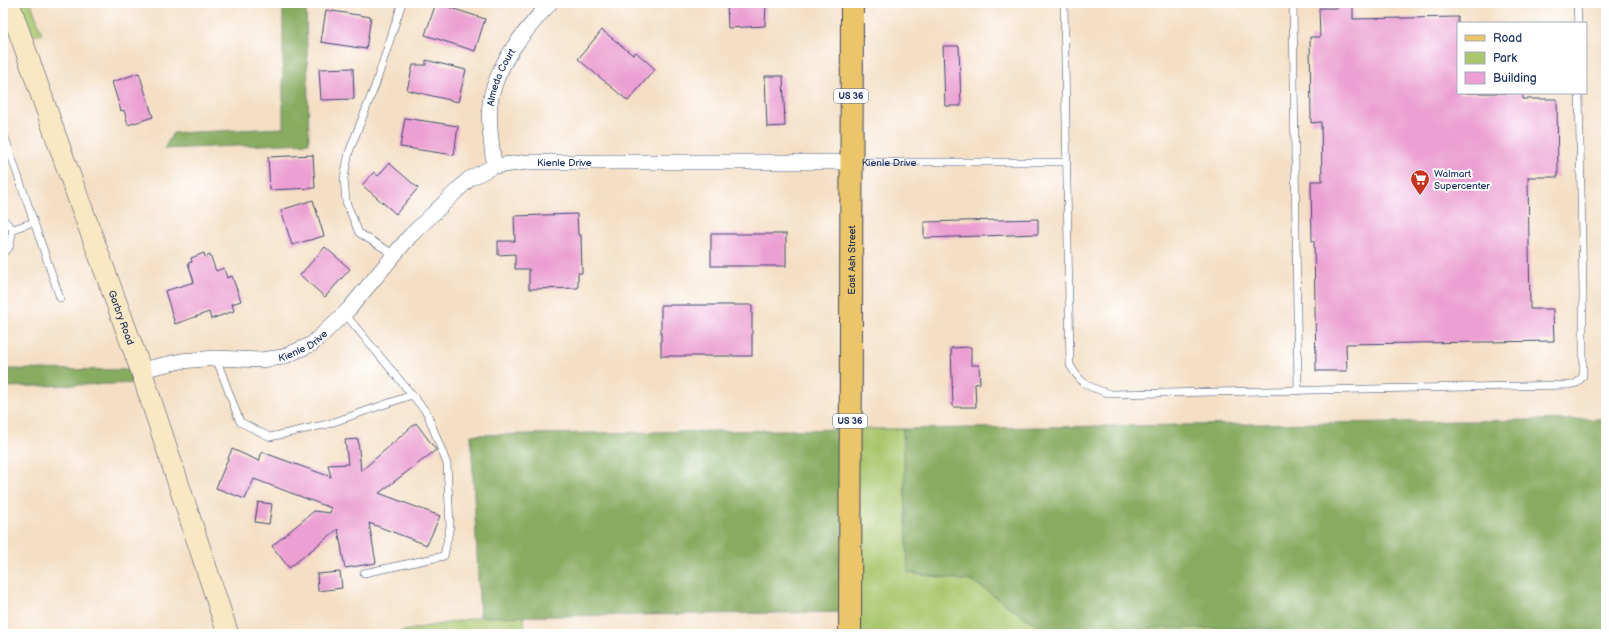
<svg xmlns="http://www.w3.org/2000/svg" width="1609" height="637" font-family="'Balsamiq Sans',sans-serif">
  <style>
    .green { fill: #aac76e; stroke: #627b66 }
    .forest { fill: #87ac61; stroke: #516e60 }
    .building { fill: #eb9fd2 }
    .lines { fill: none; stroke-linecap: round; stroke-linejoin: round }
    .lane-casing { stroke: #3c496d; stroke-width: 8 }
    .street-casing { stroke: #3c496d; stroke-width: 16 }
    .secondary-casing { stroke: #3c496d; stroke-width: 22 }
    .primary-casing { stroke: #3c496d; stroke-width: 24 }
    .lane { stroke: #fff; stroke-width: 7 }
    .street { stroke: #fff; stroke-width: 15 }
    .secondary { stroke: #f8e8c3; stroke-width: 21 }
    .primary { stroke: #edc569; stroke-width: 22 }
    .labels { text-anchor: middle; stroke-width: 4; stroke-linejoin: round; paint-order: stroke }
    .shield { fill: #fff; stroke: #5f6d8e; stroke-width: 1 }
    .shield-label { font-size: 9px; font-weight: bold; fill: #1b2f5e }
    .street-label { font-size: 10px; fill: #1b2f5e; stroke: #fff }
    .poi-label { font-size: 10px; fill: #1b2f5e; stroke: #fff; text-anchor: start }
  </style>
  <rect width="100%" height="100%" fill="#fff"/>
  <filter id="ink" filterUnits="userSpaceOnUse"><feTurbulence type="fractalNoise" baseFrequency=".025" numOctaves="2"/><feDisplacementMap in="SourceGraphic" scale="8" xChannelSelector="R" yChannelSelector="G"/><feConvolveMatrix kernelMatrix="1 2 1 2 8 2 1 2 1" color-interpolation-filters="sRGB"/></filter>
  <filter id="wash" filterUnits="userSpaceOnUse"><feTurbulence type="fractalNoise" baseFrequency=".012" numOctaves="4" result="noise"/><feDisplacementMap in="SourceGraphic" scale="16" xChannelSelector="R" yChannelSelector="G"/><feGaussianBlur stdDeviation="0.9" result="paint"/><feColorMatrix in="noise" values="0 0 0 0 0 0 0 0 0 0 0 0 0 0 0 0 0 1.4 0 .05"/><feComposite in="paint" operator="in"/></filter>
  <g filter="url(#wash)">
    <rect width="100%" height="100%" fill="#f4dfc4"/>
    <!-- green -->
    <g class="green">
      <path d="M9,3H31L42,34L20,35Z"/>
      <path d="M850,429H903L908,573L972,581L1042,629L1270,628L1272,634H850Z"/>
      <path d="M524,616L525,634H387L480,617Z"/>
    </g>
    <!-- forest -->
    <g class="forest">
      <path d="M283,3H306L309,143L164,149L173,133L283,128Z"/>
      <path d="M3,369L141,370L146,383L3,387Z"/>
      <path d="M1606,419V634H1272L1270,628L1042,629L972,581L908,573L903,429Z"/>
      <path d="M850,429V612L480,617L471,435Z"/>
    </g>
    <g id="blocks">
      <!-- building -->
      <g class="building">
        <path d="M436,3L485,19L475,51L425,35Z"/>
        <path d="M727,3H766L765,26L728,28Z"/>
        <path d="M1338,3H1353V19L1458,17V93H1523V99H1557L1558,177H1528L1530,309H1553L1554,341L1346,344L1347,371H1316L1314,241H1312L1311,181H1322L1321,122L1311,123L1310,37H1320L1319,8H1338Z"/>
        <path d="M326,10L371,17L366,49L321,42Z"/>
        <path d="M602,30L633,55L636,52L655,69L628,101L578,59Z"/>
        <path d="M943,46H959L961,106H945Z"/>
        <path d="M426,60L466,70L458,102L407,90L413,65H426Z"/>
        <path d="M353,68L354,99L321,100L319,69Z"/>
        <path d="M139,73L153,117L128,125L124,110L121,111L112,82Z"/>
        <path d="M765,76H783L785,126L767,127Z"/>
        <path d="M405,118L458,126L454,155L400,147Z"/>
        <path d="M313,155L315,188L270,190L268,157Z"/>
        <path d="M389,163L418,188L396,214L362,185L374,172L378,176Z"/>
        <path d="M313,200L324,236L292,245L281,210Z"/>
        <path d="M577,214L578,235H581L582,273H578V288L529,289V269H515V254L498,255V241H515L514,216Z"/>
        <path d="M1038,219V234L924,238V222Z"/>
        <rect x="711" y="234" width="75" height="32"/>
        <path d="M325,247L350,269L325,297L300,275Z"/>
        <path d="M204,253L205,257L210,255L216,271L224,268L227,278L232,276L241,301L232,304L234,311L211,319L209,312L175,324L165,291L194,282L188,263L192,262L191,258Z"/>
        <rect x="661" y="305" width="91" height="51"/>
        <path d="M971,347V365H979L980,383L975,384L976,407H953L951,348Z"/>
        <path d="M416,423L436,450L379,493L440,516L427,545L369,523L376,563L345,568L338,529L289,568L272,546L314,511L330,513L331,508L254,479L245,499L216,488L232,449L259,461L262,452L331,477L328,465L348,464L345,440L358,439L361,471Z"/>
        <path d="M258,502L272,504L269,524L255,522Z"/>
        <path d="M340,572L342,588L318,591L317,574Z"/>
      </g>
    </g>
  </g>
  <g filter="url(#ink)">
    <use href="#blocks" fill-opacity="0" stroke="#3c496d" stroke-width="1"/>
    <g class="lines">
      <defs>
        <g id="lane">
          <path d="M1064,3L1070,365C1082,386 1089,387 1111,394L1570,385L1577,383L1583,376V291L1579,93"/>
          <path d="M1293,3L1298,391"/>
          <path d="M1577,3L1578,23"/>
          <path d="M3,132L60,298"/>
          <path id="s1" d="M854,162H1066"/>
          <path d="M3,219L13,229"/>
          <path d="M13,229L34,222"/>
          <path d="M3,253L9,248L13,229"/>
          <path d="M395,255L359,233L346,202L344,178L349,152L375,86L402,3"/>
          <path d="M345,314L427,413L447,464L450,526L444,556L364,573"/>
          <path d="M216,358L240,422L270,437L328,424L412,395"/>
        </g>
        <g id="street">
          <path id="s2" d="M494,166C492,143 486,116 492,93C502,56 526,30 550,3"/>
          <path id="s3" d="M141,370L181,361L216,358L261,360L283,357L312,344L349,309L410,236L469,179L494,166L529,162H851"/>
        </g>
        <g id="secondary">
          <path id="s4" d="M9,3L61,151L141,370L228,634"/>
        </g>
        <g id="primary">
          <path id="s5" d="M850,634L852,3"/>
        </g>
      </defs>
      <!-- lane casing -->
      <use href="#lane" class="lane-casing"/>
      <!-- street casing -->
      <use href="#street" class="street-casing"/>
      <!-- secondary casing -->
      <use href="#secondary" class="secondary-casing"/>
      <!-- primary casing -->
      <use href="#primary" class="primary-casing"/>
      <!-- lane -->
      <use href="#lane" class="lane"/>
      <!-- street -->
      <use href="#street" class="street"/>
      <!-- secondary -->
      <use href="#secondary" class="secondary"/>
      <!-- primary -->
      <use href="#primary" class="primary"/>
    </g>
  </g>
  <!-- icons -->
  <defs>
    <symbol id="supermarket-pin" viewBox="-11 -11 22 30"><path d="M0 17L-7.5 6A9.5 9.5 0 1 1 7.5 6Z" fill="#c8321e" stroke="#fff"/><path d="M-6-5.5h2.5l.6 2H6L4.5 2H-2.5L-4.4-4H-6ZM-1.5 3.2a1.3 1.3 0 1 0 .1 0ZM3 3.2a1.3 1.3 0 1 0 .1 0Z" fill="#fff"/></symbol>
  </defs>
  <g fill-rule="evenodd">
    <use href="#supermarket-pin" x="1409" y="168" width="22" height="30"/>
  </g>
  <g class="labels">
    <!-- shield labels -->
    <g class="shield">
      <rect x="834" y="89" width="34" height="14" rx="3"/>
      <rect x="833" y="414" width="34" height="14" rx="3"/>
    </g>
    <g class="shield-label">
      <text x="851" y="99">US 36</text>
      <text x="850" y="424">US 36</text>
    </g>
    <!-- street labels -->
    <g class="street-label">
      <text dy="4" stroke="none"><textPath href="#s2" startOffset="91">Almeda Court</textPath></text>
      <text dy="4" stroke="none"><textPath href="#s3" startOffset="502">Kienle Drive</textPath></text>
      <text dy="4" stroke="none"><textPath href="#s1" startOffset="35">Kienle Drive</textPath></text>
      <text dy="4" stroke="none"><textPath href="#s5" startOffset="374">East Ash Street</textPath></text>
      <text dy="4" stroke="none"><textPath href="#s4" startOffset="334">Garbry Road</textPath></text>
      <text dy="4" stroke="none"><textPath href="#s3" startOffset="166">Kienle Drive</textPath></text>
    </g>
    <!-- poi labels -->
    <g class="poi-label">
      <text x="1434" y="177">Walmart<tspan x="1434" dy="12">Supercenter</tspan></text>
    </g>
  </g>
  <!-- margin -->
  <rect width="1609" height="637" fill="none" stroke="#fff" stroke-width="16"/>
  <!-- legend -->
  <rect x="1457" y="22" width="130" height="72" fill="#ffffff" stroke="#a4acbf"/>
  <rect x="1465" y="35" width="20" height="6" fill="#edc569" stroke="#a4acbf"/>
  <text x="1493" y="42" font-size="12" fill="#1b2f5e">Road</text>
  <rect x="1465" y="52" width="20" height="12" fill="#aac76e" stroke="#a4acbf"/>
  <text x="1493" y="62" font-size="12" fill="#1b2f5e">Park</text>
  <rect x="1465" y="72" width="20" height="12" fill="#eb9fd2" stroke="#a4acbf"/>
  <text x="1493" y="82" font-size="12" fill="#1b2f5e">Building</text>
</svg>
